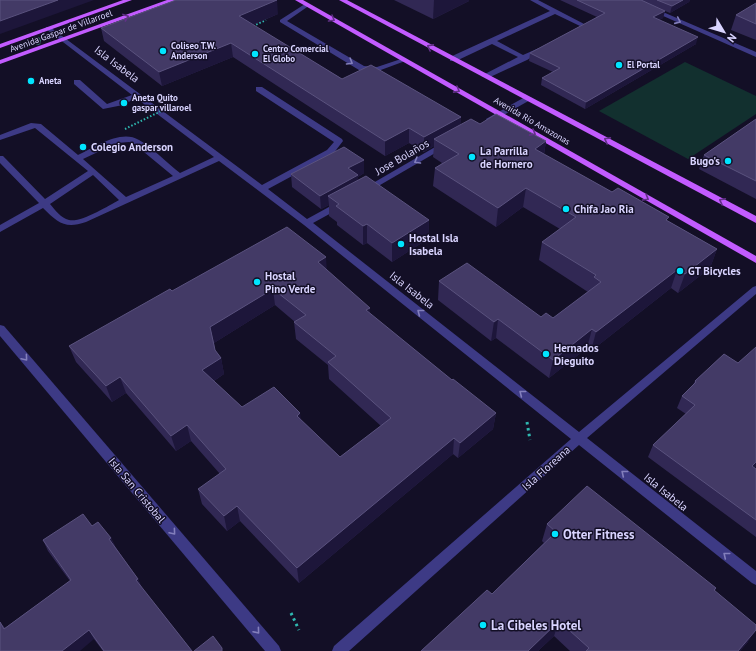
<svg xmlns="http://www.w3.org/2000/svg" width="756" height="651" font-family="'PT Sans',sans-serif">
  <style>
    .green { fill: #12302f }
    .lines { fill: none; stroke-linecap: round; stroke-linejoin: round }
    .path-far1 { stroke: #2fb8b0; stroke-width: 2; stroke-dasharray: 1.5 2; stroke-linecap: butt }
    .path { stroke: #2fb8b0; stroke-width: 3; stroke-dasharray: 2.5 3.5; stroke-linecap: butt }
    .minor { fill: #3d3a85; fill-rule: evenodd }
    .major { fill: #c25bff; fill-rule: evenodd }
    .path-bridge { stroke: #2fb8b0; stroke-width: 2; stroke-dasharray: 1.5 2; stroke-linecap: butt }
    .tree { fill: #3d827b }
    .wall { fill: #312854; fill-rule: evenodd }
    .shaded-wall { fill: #1d163a }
    .building { fill: #433a66; stroke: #5a527e; fill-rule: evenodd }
    .oneway { stroke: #623188 }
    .oneway2 { stroke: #837fbc }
    .poi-dot { fill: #00e5ff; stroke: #130f26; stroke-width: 1.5 }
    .labels { text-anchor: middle; stroke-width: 3; stroke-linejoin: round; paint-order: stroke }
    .far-street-label { font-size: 9px; fill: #d9d4ff; stroke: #130f26 }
    .far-poi-label { font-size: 9px; font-weight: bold; fill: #d9d4ff; stroke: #130f26; text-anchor: start }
    .street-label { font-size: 11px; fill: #d9d4ff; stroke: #130f26 }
    .poi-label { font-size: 11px; font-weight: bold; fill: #d9d4ff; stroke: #130f26; text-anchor: start }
    .near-poi-label { font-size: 13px; font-weight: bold; fill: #d9d4ff; stroke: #130f26; text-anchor: start }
  </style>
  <rect width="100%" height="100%" fill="#130f26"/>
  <!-- green -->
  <path class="green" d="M685,62L756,96V114L688,159L599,111Z"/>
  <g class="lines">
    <!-- path-far1 -->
    <path class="path-far1" d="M253,26L266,20"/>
    <!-- path -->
    <g class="path">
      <path d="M527,422L530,440"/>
      <path d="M291,613L299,630"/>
    </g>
    <!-- minor -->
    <g class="minor">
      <path d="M530,0H538L588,26L579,32H575V30L580,26L555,14L497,41L523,55L539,48L545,49L527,60L488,78L481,76L518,57L492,44L456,61H450V57L550,11Z"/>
      <path d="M627,0H635L756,52V57Z"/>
      <path d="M305,4L310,5L287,21L364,66L377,67L404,58L408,60L378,71L359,70L280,22V20Z"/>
      <path d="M46,27H50L262,185L327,150L334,142L256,91V87H262L342,139L343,141L333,154L268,189L307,219L338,202H344L345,204L344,206L313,223L579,432L753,287L756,286V294L587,438L756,571V585L752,583L579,445L349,651H332L334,646L571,439L304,225L219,161L86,222C65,229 58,223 43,208L0,232V225L39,203L0,163V156H3L45,199L88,171L35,128L0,140V135L31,123L41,124L78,155C95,147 121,129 139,140C152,147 168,164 180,173L214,157L136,98L123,105L103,109L74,84V80H80L107,104L132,95L46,29ZM129,142L133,143L173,176L126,197L83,159L117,143ZM93,175L119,200C108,206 81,223 69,220C61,218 55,210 50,204Z"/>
      <path d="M525,97H531L532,99L493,121H487L486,119Z"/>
      <path d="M442,143H445L449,145L368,192H362L361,190Z"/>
      <path d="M0,325L4,326L279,646L281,651H265L0,336Z"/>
    </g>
    <!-- major -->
    <g class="major">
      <path d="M123,0H132L0,48V44Z"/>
      <path d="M167,0H176L0,64V60Z"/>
      <path d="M295,0H303L756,256V263Z"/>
      <path d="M339,0H347L756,216V223Z"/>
    </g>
    <!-- path-bridge -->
    <path class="path-bridge" d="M125,129L169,107"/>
  </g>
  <!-- trees -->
  <circle class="tree" cx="37" cy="41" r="4"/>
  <!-- wall -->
  <g class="wall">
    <path d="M394,0H469V1L433,19Z"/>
    <path d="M560,0H690L689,2L670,13L665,11L663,18L659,20L696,44L585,109L541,85L542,78L553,72L529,61L530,53L597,17Z"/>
    <path d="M756,3V40L731,30L736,15Z"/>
    <path d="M278,14L253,25L342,79L461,117L460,125L480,124L546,141L544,155L612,192L668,221L717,249L710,268L678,293L671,288L591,351L587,348L549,378L496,338L491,341L438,300L439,281L541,317L553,318L588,292L539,260L542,242L560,229L523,207L496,227L433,186L435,168L442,163L433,157L434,146L424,152L409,143L385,156L233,57L162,86L104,41L101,28Z"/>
    <path d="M756,119V199L699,169L704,155Z"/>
    <path d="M364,160V173L358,177V180L429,220L428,239L392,262L367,243L363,245L337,225V222L329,216V205L321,209L292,187L291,174Z"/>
    <path d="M327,270L370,314L452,380L496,413L493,429L458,458L453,454L299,583L240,521L227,531L202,504L198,489L220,474L191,441L176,451L126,393L112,402L76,362L69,346L172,291ZM275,305L295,322H294L296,339L328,365L329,379L381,426L340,457L301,420L242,407L214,381L224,374L221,358L215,350L214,343Z"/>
    <path d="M724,354L755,468L756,469V537L648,457L653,445L686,414L677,408L682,396L693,385L695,381Z"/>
    <path d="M547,524L716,588L715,591L748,642L740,651H570L554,636L538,651H421L492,594L544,543L542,541Z"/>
    <path d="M92,526L111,538L116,548L138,579L142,588L192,651H103L94,639L0,651V622L5,628L70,581L48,551L43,540Z"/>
  </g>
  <!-- shaded-wall -->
  <g class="shaded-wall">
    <path d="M58,0H94L0,34V21Z"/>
    <path d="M277,0L278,14L240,30L239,16Z"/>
    <path d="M434,0H469V1L433,19Z"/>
    <path d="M683,0H690L689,2L670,13L672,6Z"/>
    <path d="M665,11L663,18L652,24L653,17Z"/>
    <path d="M698,37L696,44L585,109L586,102Z"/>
    <path d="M231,43L233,57L162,86L159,72Z"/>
    <path d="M461,117L460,132L434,139V146L424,152V137Z"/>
    <path d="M409,128V143L385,156V141Z"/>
    <path d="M546,141L543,160L535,149Z"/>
    <path d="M364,160V173L358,177V189L328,196L329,205L321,209L320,196L348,168Z"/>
    <path d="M526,188L523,207L496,227L498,208Z"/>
    <path d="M429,220L428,239L392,262V243Z"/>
    <path d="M367,224V243L363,245V226Z"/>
    <path d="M717,249L710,268L678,293L685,274Z"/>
    <path d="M326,257L327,273L318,262Z"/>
    <path d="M677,270L671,288L591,351L596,332Z"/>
    <path d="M273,289L275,305L214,343L210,327Z"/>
    <path d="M370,308V324L366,310Z"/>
    <path d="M498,319L496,338L491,341L494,322Z"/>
    <path d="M592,329L587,348L549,378L553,360Z"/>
    <path d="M221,358L224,374L206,386L202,370Z"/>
    <path d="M120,377L126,393L112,402L106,386Z"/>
    <path d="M300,413L302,429L297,416Z"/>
    <path d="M496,413L493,429L458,458L460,443Z"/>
    <path d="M187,425L191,441L176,451L171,436Z"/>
    <path d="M454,438L453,454L299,583L297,568Z"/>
    <path d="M756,462V467L745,478L752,466Z"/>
    <path d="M237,506L240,521L227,531L224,516Z"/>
    <path d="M111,538L116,548L109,539Z"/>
    <path d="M138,579L142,589L136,580Z"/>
    <path d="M559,621L554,636L538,651H528Z"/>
    <path d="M89,630L94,639L80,651H62Z"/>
    <path d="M756,630L748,642L740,651H738Z"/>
  </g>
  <!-- building -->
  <g class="building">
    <path d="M0,0H58L0,21Z"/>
    <path d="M176,0H277L239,16L342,79L371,65L461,117L424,137L409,128L385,141L231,43L159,72L101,28Z"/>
    <path d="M577,0H641L665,11L653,17L698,37L586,102L542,78L560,68L530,53L605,13Z"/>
    <path d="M657,0H683L672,6Z"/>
    <path d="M756,3V24L736,15Z"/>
    <path d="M496,114L546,141L535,149L612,192L618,188L669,217L666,220L717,249L685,274L677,270L596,332L592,329L553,360L498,319L494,322L439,281L467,263L541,317L546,313L553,318L601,282L594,277L596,275L542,242L576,217L526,188L498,208L435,168L459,154L434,139L471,119L480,124Z"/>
    <path d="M756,119V181L704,155Z"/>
    <path d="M344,147L364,160L348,168L358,175L320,196L291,174Z"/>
    <path d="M366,176L429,220L392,243L367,224L363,226L336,206L339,204L328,196Z"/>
    <path d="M287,227L326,257L318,262L370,308L366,310L452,380L453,379L496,413L460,443L454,438L297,568L237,506L224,516L198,489L226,469L187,425L171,436L120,377L106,386L69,346L170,289L172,291ZM273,289L306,315L294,322L336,356L328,362L391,418L340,457L297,416L300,413L274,387L242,407L202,370L221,358L215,350L210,327Z"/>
    <path d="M756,347V462L752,466L756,469V520L653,445L695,405L682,396L696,382L695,381L724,354L738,363Z"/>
    <path d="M587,486L716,588L714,590L756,625V630L738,651H586L589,648L559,621L528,651H421L487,590L492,594L556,532L547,524Z"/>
    <path d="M83,514L92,526L98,522L111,538L109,539L138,579L136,580L192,651H104L89,630L62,651H0V622L4,629L71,580L43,540Z"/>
    <path d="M213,636L222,648V651H194Z"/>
  </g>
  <!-- one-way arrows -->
  <defs><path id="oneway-chevron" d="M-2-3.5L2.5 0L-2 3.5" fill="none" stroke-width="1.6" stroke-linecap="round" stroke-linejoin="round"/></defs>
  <g class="oneway">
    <use href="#oneway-chevron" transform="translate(126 17) rotate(-20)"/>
    <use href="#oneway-chevron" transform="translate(332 19) rotate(30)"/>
    <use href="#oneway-chevron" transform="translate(430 47) rotate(-152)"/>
    <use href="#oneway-chevron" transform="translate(457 90) rotate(29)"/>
    <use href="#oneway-chevron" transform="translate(533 133) rotate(30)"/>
    <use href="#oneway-chevron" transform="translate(607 140) rotate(-152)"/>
    <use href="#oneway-chevron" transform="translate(646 198) rotate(30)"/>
    <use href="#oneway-chevron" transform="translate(722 201) rotate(-152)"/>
  </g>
  <g class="oneway2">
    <use href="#oneway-chevron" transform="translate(678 21) rotate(24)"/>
    <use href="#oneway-chevron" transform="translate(350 62) rotate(31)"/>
    <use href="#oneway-chevron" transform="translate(417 161) rotate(150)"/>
    <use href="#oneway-chevron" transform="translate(420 312) rotate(-142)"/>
    <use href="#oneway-chevron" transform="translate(25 358) rotate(50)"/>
    <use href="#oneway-chevron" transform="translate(522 393) rotate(-142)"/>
    <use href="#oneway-chevron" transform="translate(624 473) rotate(-141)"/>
    <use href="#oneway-chevron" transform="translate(173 532) rotate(50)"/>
    <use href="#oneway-chevron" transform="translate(726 555) rotate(-141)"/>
    <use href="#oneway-chevron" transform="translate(257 631) rotate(50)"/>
  </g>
  <!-- markers -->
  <g class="poi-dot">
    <circle cx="163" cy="51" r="4"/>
    <circle cx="255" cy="54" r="4"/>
    <circle cx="619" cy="65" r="4"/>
    <circle cx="31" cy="81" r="4"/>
    <circle cx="124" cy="103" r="4"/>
    <circle cx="83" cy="147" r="4"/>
    <circle cx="472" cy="157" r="4"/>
    <circle cx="728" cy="161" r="4"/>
    <circle cx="566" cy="209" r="4"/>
    <circle cx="401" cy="244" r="4"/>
    <circle cx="680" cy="271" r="4"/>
    <circle cx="257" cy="282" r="4"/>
    <circle cx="546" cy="354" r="4"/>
    <circle cx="555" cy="534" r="4"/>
    <circle cx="483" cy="625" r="4"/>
  </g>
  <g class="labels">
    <!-- far-street labels -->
    <g class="far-street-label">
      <text transform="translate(61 31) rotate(-20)" y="3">Avenida Gaspar de Villarroel</text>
      <text transform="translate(532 121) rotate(30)" y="3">Avenida Río Amazonas</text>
    </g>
    <!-- far-poi labels -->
    <g class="far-poi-label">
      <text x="171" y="49">Coliseo T.W.<tspan x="171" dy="10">Anderson</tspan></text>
      <text x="263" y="52">Centro Comercial<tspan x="263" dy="10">El Globo</tspan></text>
      <text x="627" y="68">El Portal</text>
      <text x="39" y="84">Aneta</text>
      <text x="132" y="101">Aneta Quito<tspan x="132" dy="10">gaspar villaroel</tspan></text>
    </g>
    <!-- street labels -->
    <g class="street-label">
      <text transform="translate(117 64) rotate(37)" y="4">Isla Isabela</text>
      <text transform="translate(402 157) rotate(-30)" y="4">Jose Bolaños</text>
      <text transform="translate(412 290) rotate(38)" y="4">Isla Isabela</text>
      <text transform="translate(546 468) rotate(-42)" y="4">Isla Floreana</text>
      <text transform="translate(137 490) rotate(50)" y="4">Isla San Cristobal</text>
      <text transform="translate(666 492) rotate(39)" y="4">Isla Isabela</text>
    </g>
    <!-- poi labels -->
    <g class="poi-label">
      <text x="91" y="151">Colegio Anderson</text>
      <text x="480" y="155">La Parrilla<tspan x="480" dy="13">de Hornero</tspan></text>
      <text x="720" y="165" text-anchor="end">Bugo's</text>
      <text x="574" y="213">Chifa Jao Ria</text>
      <text x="409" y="242">Hostal Isla<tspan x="409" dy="13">Isabela</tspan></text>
      <text x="688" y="275">GT Bicycles</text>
      <text x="265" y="280">Hostal<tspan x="265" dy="13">Pino Verde</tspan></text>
      <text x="554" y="352">Hernados<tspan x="554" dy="13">Dieguito</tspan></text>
    </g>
    <!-- near-poi labels -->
    <g class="near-poi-label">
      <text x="563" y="539">Otter Fitness</text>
      <text x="491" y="630">La Cibeles Hotel</text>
    </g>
  </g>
  <!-- north arrow -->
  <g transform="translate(724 32) rotate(128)" stroke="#130f26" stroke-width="3" paint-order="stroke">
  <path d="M0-3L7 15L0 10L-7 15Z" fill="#d9d4ff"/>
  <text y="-6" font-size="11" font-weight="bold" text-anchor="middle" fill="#d9d4ff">N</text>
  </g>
</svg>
